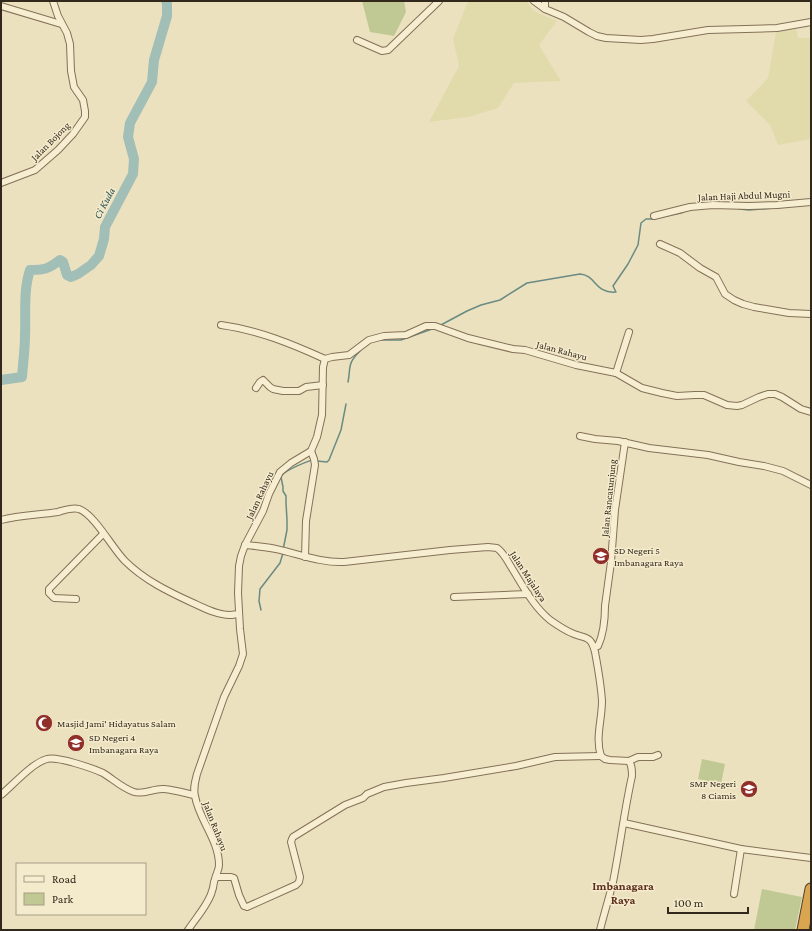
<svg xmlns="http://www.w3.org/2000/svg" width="812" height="931" font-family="'Crimson Pro',serif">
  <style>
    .farmland { fill: #e1dbac }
    .green { fill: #c0c993 }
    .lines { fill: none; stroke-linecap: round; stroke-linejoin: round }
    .stream { stroke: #698b84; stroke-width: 1.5 }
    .river { stroke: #a1beb7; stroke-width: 10 }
    .street-casing { stroke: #837158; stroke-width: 8 }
    .highway-casing { stroke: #513f2c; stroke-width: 13 }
    .street { stroke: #f7eed1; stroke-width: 6 }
    .highway { stroke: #daa550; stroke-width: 11 }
    .labels { text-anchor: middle; stroke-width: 3; stroke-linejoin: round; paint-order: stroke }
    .street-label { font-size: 10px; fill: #33281c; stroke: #f4ebcd }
    .poi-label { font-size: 10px; fill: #33281c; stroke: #f4ebcd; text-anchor: start }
    .water-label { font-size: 11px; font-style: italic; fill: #2b5352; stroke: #f4ebcd }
    .quarter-label { font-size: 12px; font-weight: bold; fill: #5e2e1d; stroke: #f4ebcd }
  </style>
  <rect width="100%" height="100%" fill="#ece1be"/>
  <!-- farmland -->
  <g class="farmland">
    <path d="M468,1H526L534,11L557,21L539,45L561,81L514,83L498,108L468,117L429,122L459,66L453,39Z"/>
    <path d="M796,28L798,38H811V139L778,145L770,125L746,101L768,78L776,31Z"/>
  </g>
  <!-- green -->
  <g class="green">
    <path d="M362,1H404L406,12L394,36L370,32Z"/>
    <path d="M702,759L725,764L721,784L698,779Z"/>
    <path d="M762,889L802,897L795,930H754Z"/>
  </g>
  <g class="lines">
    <!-- stream -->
    <g class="stream">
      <path d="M739,209L749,210L787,207"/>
      <path d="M657,218L681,213L688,210"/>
      <path d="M439,326L467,311L481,305L500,300L527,283L580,274C596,275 595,294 616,292L613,286L628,264L638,245L641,223L646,219H653"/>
      <path d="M378,340H401L432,329"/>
      <path d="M348,382C351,366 347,364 360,351"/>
      <path d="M317,461L327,462L329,460L341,430L346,404"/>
      <path d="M283,550L287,530V520L286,503V496L283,491V487L281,477C284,470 304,463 312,460"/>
      <path d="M261,610L259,601L260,589L280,563L283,553"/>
    </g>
    <!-- river -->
    <path class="river" d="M1,380L22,377C23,363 25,349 25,336C26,314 23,291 30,270C45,270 48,269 60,260L63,262L67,275L71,277L78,274L91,265L99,256L104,239L105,227L133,174L134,159L128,137L130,123L152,82L154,60L167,16V4L166,1"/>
    <defs>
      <g id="street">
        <path d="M534,1L545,9"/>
        <path d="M545,1V9L564,17L589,32L597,36L606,38L641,40L653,39L708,30L777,28L811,22"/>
        <path d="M1,6L61,24"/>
        <path d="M357,40L382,51L388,50L439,1"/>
        <path d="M1,183L35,170L58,150L73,134L85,117V111L83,100L74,87L71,71L70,44L67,33L58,16L53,1"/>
        <path d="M654,216L690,207L713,205L749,206L777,205L811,202"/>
        <path d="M660,244L680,253L700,268L716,277L725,294L734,300L743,304L754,307L789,313L811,314"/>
        <path d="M221,325C258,330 292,344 325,359"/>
        <path d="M616,373L629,332"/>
        <path d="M256,388L260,382L263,380L270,387L273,389L283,391H299L306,387L323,385"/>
        <path d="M580,436L595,439L618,441L649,448L708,455L739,462L764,466L783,471L811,485"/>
        <path d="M1,520C20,515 39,515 58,512C65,510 72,507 79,509C95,515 112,548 125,561C144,580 169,592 193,603C204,608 217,615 230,615C233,615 236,614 239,614"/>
        <path d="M245,545C256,546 266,547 276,549C299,554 321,563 344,562L450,550L488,547L497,548C504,553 508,562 513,570C524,588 534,607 550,620C557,625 566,631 574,634C587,639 591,636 595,652C598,668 601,685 602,701C602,720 595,738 601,756L605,759L610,760L629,761C632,766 632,770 632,776C624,812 620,847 613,882C609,898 604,914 600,930"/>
        <path d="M305,557L306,521L315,465L314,459L311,451"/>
        <path d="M454,597L528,594"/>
        <path d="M76,599L54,598L49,593V589L103,534"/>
        <path d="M594,647L598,646C604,633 605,620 605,606L611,562L615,510L625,442"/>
        <path d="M629,761L638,757H653L658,755"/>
        <path d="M1,795C13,785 32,763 47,759C57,756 92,768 103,773C113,779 122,788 134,792C144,795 154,788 164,789C174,790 185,793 194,795"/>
        <path d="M624,823L741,849L811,858"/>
        <path d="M216,877H231L234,878L239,895L244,906L247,907L296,885L299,882L300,877L291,842L292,839L293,837L345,805L363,798L367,794L384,787L406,783L444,778L516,766L555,757L601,756"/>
        <path d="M734,894L741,849"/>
        <path d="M188,930C195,919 209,904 212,891C214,887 213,883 215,879C216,874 219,870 219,865C219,840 199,820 195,796C193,788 195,782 197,774L224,697L239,666L243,654L240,629L238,593L239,566L241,556L245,545L263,511L269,494L280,472L291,463L311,451L317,437L322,415L323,367L325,359L332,357L349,355L369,340L384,336L406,335L426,326H435L468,338L513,349L525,350L576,365L616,373L642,388L662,393L677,396L695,395H704L727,405L737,406L742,405L759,397L768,394H775L782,397L801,409L811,412"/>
      </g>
      <path id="highway" d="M803,930L811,889"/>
    </defs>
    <!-- street casing -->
    <use href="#street" class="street-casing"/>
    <!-- highway casing -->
    <use href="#highway" class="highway-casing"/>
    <!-- street -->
    <use href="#street" class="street"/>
    <!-- highway -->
    <use href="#highway" class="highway"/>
  </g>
  <!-- icons -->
  <defs>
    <symbol id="school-disc" viewBox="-11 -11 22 22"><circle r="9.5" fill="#902f2a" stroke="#f4ebcd"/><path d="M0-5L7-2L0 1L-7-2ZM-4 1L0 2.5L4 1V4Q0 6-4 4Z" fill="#fff"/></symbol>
    <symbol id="mosque-disc" viewBox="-11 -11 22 22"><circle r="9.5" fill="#902f2a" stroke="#f4ebcd"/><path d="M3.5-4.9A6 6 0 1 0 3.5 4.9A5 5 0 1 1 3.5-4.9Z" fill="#fff"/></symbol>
  </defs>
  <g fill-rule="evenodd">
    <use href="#school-disc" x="591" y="546" width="20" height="20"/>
    <use href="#mosque-disc" x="34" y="713" width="20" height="20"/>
    <use href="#school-disc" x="66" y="733" width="20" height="20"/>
    <use href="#school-disc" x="739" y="779" width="20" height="20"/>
  </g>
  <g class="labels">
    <!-- street labels -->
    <g class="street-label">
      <text transform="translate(50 141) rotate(-45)" y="4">Jalan Bojong</text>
      <text transform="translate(744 195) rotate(-2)" y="4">Jalan Haji Abdul Mugni</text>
      <text transform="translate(562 350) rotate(15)" y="4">Jalan Rahayu</text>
      <text transform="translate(259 495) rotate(-65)" y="4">Jalan Rahayu</text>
      <text transform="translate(608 498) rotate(-84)" y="4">Jalan Rancatunjung</text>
      <text transform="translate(529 576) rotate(57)" y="4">Jalan Majalaya</text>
      <text transform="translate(216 826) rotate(69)" y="4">Jalan Rahayu</text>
    </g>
    <!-- poi labels -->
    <g class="poi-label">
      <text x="614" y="554">SD Negeri 5<tspan x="614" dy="12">Imbanagara Raya</tspan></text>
      <text x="57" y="727">Masjid Jami' Hidayatus Salam</text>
      <text x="89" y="741">SD Negeri 4<tspan x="89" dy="12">Imbanagara Raya</tspan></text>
      <text x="736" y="787" text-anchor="end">SMP Negeri<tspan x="736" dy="12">8 Ciamis</tspan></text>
    </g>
    <!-- water labels -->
    <g class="water-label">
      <text transform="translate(104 203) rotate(-62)" y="4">Ci Kuda</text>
    </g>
    <!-- quarter labels -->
    <g class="quarter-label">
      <text x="623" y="890">Imbanagara<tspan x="623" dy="14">Raya</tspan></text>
    </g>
  </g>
  <!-- border -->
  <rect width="812" height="931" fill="none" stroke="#33281c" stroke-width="4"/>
  <!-- legend -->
  <rect x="16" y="863" width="130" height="52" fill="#f4ebcd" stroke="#a79d86"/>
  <rect x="24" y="876" width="20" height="6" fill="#f7eed1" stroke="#a79d86"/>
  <text x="52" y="883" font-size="12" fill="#33281c">Road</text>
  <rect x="24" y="893" width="20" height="12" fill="#c0c993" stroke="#a79d86"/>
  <text x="52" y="903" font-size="12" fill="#33281c">Park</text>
  <!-- scale -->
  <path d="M668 907v6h80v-6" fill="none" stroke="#33281c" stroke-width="2"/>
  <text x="674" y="907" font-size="12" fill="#33281c" stroke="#f4ebcd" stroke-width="3" paint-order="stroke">100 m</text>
</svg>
